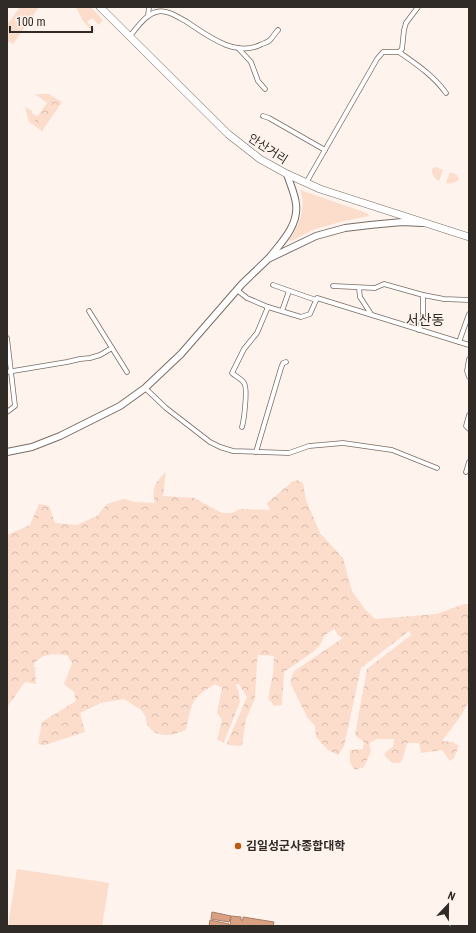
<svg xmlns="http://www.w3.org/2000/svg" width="476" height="933" font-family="'Roboto Condensed','Noto Sans KR',sans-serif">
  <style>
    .grass { fill: #fcdccb }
    .forest { fill: url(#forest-crowns) }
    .water { fill: #d9a182; stroke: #a77e67 }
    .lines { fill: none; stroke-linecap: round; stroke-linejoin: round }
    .street-casing { stroke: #796d66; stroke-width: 5.5 }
    .secondary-casing { stroke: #796d66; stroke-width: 8 }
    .primary-casing { stroke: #796d66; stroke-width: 8 }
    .street { stroke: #fff; stroke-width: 4 }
    .secondary { stroke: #fff; stroke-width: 6 }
    .primary { stroke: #fff; stroke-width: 7 }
    .poi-dot { fill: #b8590f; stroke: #fef3ed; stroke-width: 1.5 }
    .labels { text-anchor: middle; stroke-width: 3; stroke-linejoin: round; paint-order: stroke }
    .street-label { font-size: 12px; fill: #312b28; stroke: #fef3ed }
    .poi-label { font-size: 12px; font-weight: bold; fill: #312b28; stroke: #fef3ed; text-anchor: start }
    .quarter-label { font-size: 14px; fill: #312b28; stroke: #fef3ed }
  </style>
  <defs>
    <pattern id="forest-crowns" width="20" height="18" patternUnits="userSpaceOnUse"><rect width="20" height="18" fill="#fcdccb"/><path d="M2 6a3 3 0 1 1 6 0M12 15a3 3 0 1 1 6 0" fill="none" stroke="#d8bdae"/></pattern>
  </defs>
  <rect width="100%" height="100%" fill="#fef3ed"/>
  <!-- grass -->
  <g class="grass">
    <path d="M20,7H39L13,44L7,41V25Z"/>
    <path d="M76,7H91L103,20L99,25L92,18L87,22L95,30L93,32L83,21Z"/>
    <path d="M35,94H49L52,96L47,103Z"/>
    <path d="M25,107L32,111V113L38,117L32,124L29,122Z"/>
    <path d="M435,167L443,170L439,181C435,179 431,174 432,169Z"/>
    <path d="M450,172L457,175L459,179C456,183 451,184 446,183Z"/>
    <path d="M300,190L367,213L369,216L344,221L315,229L291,241L289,240C299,226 307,207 300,190Z"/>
    <path d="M17,869L109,883L102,926H8Z"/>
  </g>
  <!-- forest -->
  <g class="forest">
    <path d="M52,96L62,102L42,131L32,124Z"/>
    <path d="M166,472L163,496L194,498L222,513H232L240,509L270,510L267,503L292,482L298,480L303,483L306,500L320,533L343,558L352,591L364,608L375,619L437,614L464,604H469V701L460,717L442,741L453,742L459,746L454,758L450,761L442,750L421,753L419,743H407L403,758L400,763H392L384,755L388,750L393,747L394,739H377L369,743L371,751L364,767L355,770L350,763V750L363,749L364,742L355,735L367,669L411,635L409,631L361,668L344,746L338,755L328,750L316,737L315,726L307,717L290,682L294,671L343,638L339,636L334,629L325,635L320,645L313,652L284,672L282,705L274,706L268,698L273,674L274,656L258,655L257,662L255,699L246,719L242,746L228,745L227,743L247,697L239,684L236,685L239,693L240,702L224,742L217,740L222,720L217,713L222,688L215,684C191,698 192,703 186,730C183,731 178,733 174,734C162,738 145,731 146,717L141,710L124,699L101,703L80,713L85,732L45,745H41L38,743L42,722L76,701L74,692L64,684L72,663L67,655C54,654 43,652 34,664V667L37,668L35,670L36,684L25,682L7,707V535L30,525L39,504L49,506L55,523L77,525L97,516L107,504L124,499L135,502L155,503C151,489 155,482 166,472Z"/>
  </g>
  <!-- water -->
  <g class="water">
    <path d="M212,912L231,916L229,922L211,919Z"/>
    <path d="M231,916L241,917V920H243V917L274,922L273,926H230Z"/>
    <path d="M210,920L229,924V926H209Z"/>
  </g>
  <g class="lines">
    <defs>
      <g id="street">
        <path d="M148,16L149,7"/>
        <path d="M129,37C137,28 145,15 156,12C167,9 178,17 187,22C208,36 236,58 262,44C265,43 268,42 270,40C273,37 275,33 278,30"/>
        <path d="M238,48L251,62L258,81L265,89"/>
        <path d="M399,52C416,64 433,75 446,93"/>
        <path d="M263,116L269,118L325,150"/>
        <path d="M306,183L377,59L383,52H399L402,49L404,30L406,23L418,7"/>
        <path d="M273,285L316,300"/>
        <path d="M333,286L375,288L384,284L423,295L444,299L469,300"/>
        <path d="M359,288L360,297L371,314"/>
        <path d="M237,290L247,298L268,307L301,317L310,314L317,298L469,345"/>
        <path d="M89,311L112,348"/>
        <path d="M282,311L289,291"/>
        <path d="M419,330L423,317V295"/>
        <path d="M7,338L15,406L7,412"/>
        <path d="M459,342L469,314"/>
        <path d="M469,359L467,371L469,377"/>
        <path d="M7,372L67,362L80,359L90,358L100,355L112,348L127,372"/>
        <path d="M145,388L166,408L210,442L220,447L233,451L289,453L309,446L343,443L392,450L437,468"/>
        <path d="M469,415L466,426L469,429"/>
        <path d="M242,427C244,420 248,388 244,383C242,379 235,376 232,373L244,349L257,333L268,307"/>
        <path d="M256,452L281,368L283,363L286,362"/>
        <path d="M466,472L469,462"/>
      </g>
      <g id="secondary">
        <path d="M269,258C281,243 299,225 296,204C295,194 290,184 287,174"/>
        <path d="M7,452L32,447L60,436L120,406L145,388L181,354L242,284L268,259L316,236L345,228L370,225L402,222L422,223"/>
      </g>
      <path id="primary" d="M100,7L228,134L260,159L287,174L320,189L469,237"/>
    </defs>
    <!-- street casing -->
    <use href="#street" class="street-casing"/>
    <!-- secondary casing -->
    <use href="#secondary" class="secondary-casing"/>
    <!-- primary casing -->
    <use href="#primary" class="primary-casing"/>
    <!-- street -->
    <use href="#street" class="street"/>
    <!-- secondary -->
    <use href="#secondary" class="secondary"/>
    <!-- primary -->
    <use href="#primary" class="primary"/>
  </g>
  <!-- markers -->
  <circle class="poi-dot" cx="238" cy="846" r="4"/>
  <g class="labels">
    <!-- street labels -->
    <g class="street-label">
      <text transform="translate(268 149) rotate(33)" y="4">안산거리</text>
    </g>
    <!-- poi labels -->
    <g class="poi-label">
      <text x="246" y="850">김일성군사종합대학</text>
    </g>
    <!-- quarter labels -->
    <g class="quarter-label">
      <text x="425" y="325">서산동</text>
    </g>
  </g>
  <!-- border -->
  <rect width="476" height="933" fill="none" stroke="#312b28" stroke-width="16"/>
  <!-- north arrow -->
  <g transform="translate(448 905) rotate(22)" stroke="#fef3ed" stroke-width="3" paint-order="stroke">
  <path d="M0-3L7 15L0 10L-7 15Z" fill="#312b28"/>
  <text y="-6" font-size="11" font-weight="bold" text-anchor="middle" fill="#312b28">N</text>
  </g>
  <!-- scale -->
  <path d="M10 26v6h82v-6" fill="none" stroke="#312b28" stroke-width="2"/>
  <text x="16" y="26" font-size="12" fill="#312b28" stroke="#fef3ed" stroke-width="3" paint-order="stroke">100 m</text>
</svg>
